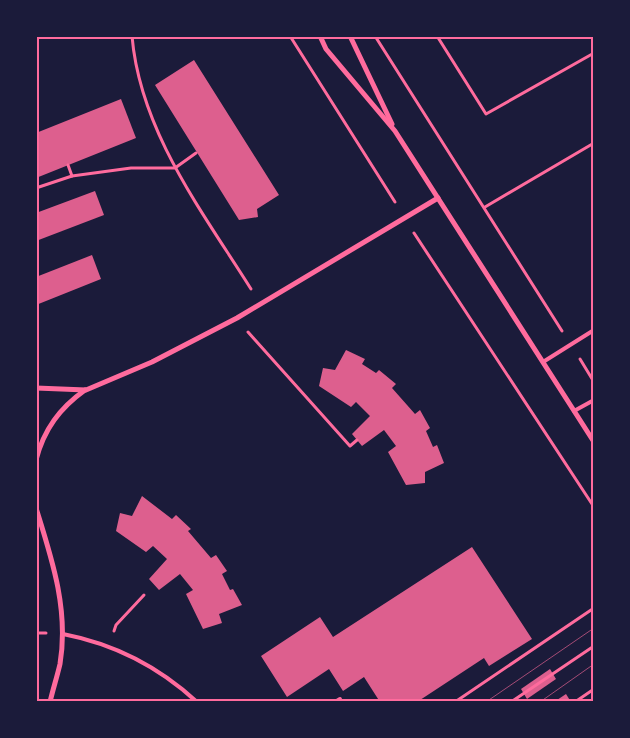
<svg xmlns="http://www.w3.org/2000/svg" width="630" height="738" font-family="Merriweather,serif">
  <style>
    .building { fill: #dd5f8e }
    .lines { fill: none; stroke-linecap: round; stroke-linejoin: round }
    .path { stroke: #ff6b9d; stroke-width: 3 }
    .service { stroke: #ff6b9d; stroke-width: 4 }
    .minor { stroke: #ff6b9d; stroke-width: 5 }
    .tram { stroke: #a44b75; stroke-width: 1 }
    .neatline { fill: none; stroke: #ff6b9d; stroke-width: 2 }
  </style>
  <rect width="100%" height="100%" fill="#1b1b3a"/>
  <!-- building -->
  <g class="building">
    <path d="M194,60L279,195L257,209L258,217L239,220L155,85Z"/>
    <path d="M121,99L136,138L36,178V133Z"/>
    <path d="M95,191L104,215L36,241V213Z"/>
    <path d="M92,255L101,279L36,305V277Z"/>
    <path d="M346,350L365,359L362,364L376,373L379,370L396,384L392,388L415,414L420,410L430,428L426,431L433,447L437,445L444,463L425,472V483L406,485L388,452L396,446L384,430L362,446L352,434L370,416L356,402L351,407L319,386L323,368L335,370Z"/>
    <path d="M142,496L172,519L176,515L191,529L188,531L211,558L216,555L227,571L222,574L230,590L233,589L242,605L219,614L222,623L203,629L186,594L193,590L180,574L159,590L149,579L167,559L153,546L146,552L116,531L120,513L132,516Z"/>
    <path d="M472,547L532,639L489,666L484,658L417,702H380L364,677L343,691L329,669L287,697L261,656L320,617L333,637Z"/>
    <path d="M550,669L556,679L527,699L521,689Z"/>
    <path d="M566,694L571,702H554Z"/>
  </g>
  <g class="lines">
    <!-- path -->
    <g class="path">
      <path d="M132,36C140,131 202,211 251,289"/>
      <path d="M290,36L395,202"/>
      <path d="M375,36L562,331"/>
      <path d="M437,36L486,114L594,53"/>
      <path d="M68,165L72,176"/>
      <path d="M36,188L72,176L131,168H175L196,153"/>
      <path d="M485,207L594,143"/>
      <path d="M414,233L594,507"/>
      <path d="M248,332L350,446L357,440"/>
      <path d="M580,359L594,382"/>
      <path d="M114,631L116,625L144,595"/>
      <path d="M36,633H46"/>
      <path d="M455,702L594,608"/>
      <path d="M511,702L594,646"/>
      <path d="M575,702L594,689"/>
    </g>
    <!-- service -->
    <g class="service">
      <path d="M543,362L594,330"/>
      <path d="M574,411L594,400"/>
      <path d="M63,634C115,644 158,666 197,702"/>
      <path d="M335,702L340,699"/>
    </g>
    <!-- minor -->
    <g class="minor">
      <path d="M320,36L326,49L395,131L594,442"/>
      <path d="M350,36L392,124"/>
      <path d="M36,388L86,390L152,362L237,318L438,198"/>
      <path d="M36,460C44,429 60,408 85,390"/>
      <path d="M36,508C52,559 69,610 60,664C57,677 53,689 50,702"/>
    </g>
    <!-- tram -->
    <g class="tram">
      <path d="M486,702L594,628"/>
      <path d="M540,702L594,664"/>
    </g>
  </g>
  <!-- border -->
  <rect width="630" height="738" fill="none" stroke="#1b1b3a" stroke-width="75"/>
  <rect x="38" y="38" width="554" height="662" class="neatline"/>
</svg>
